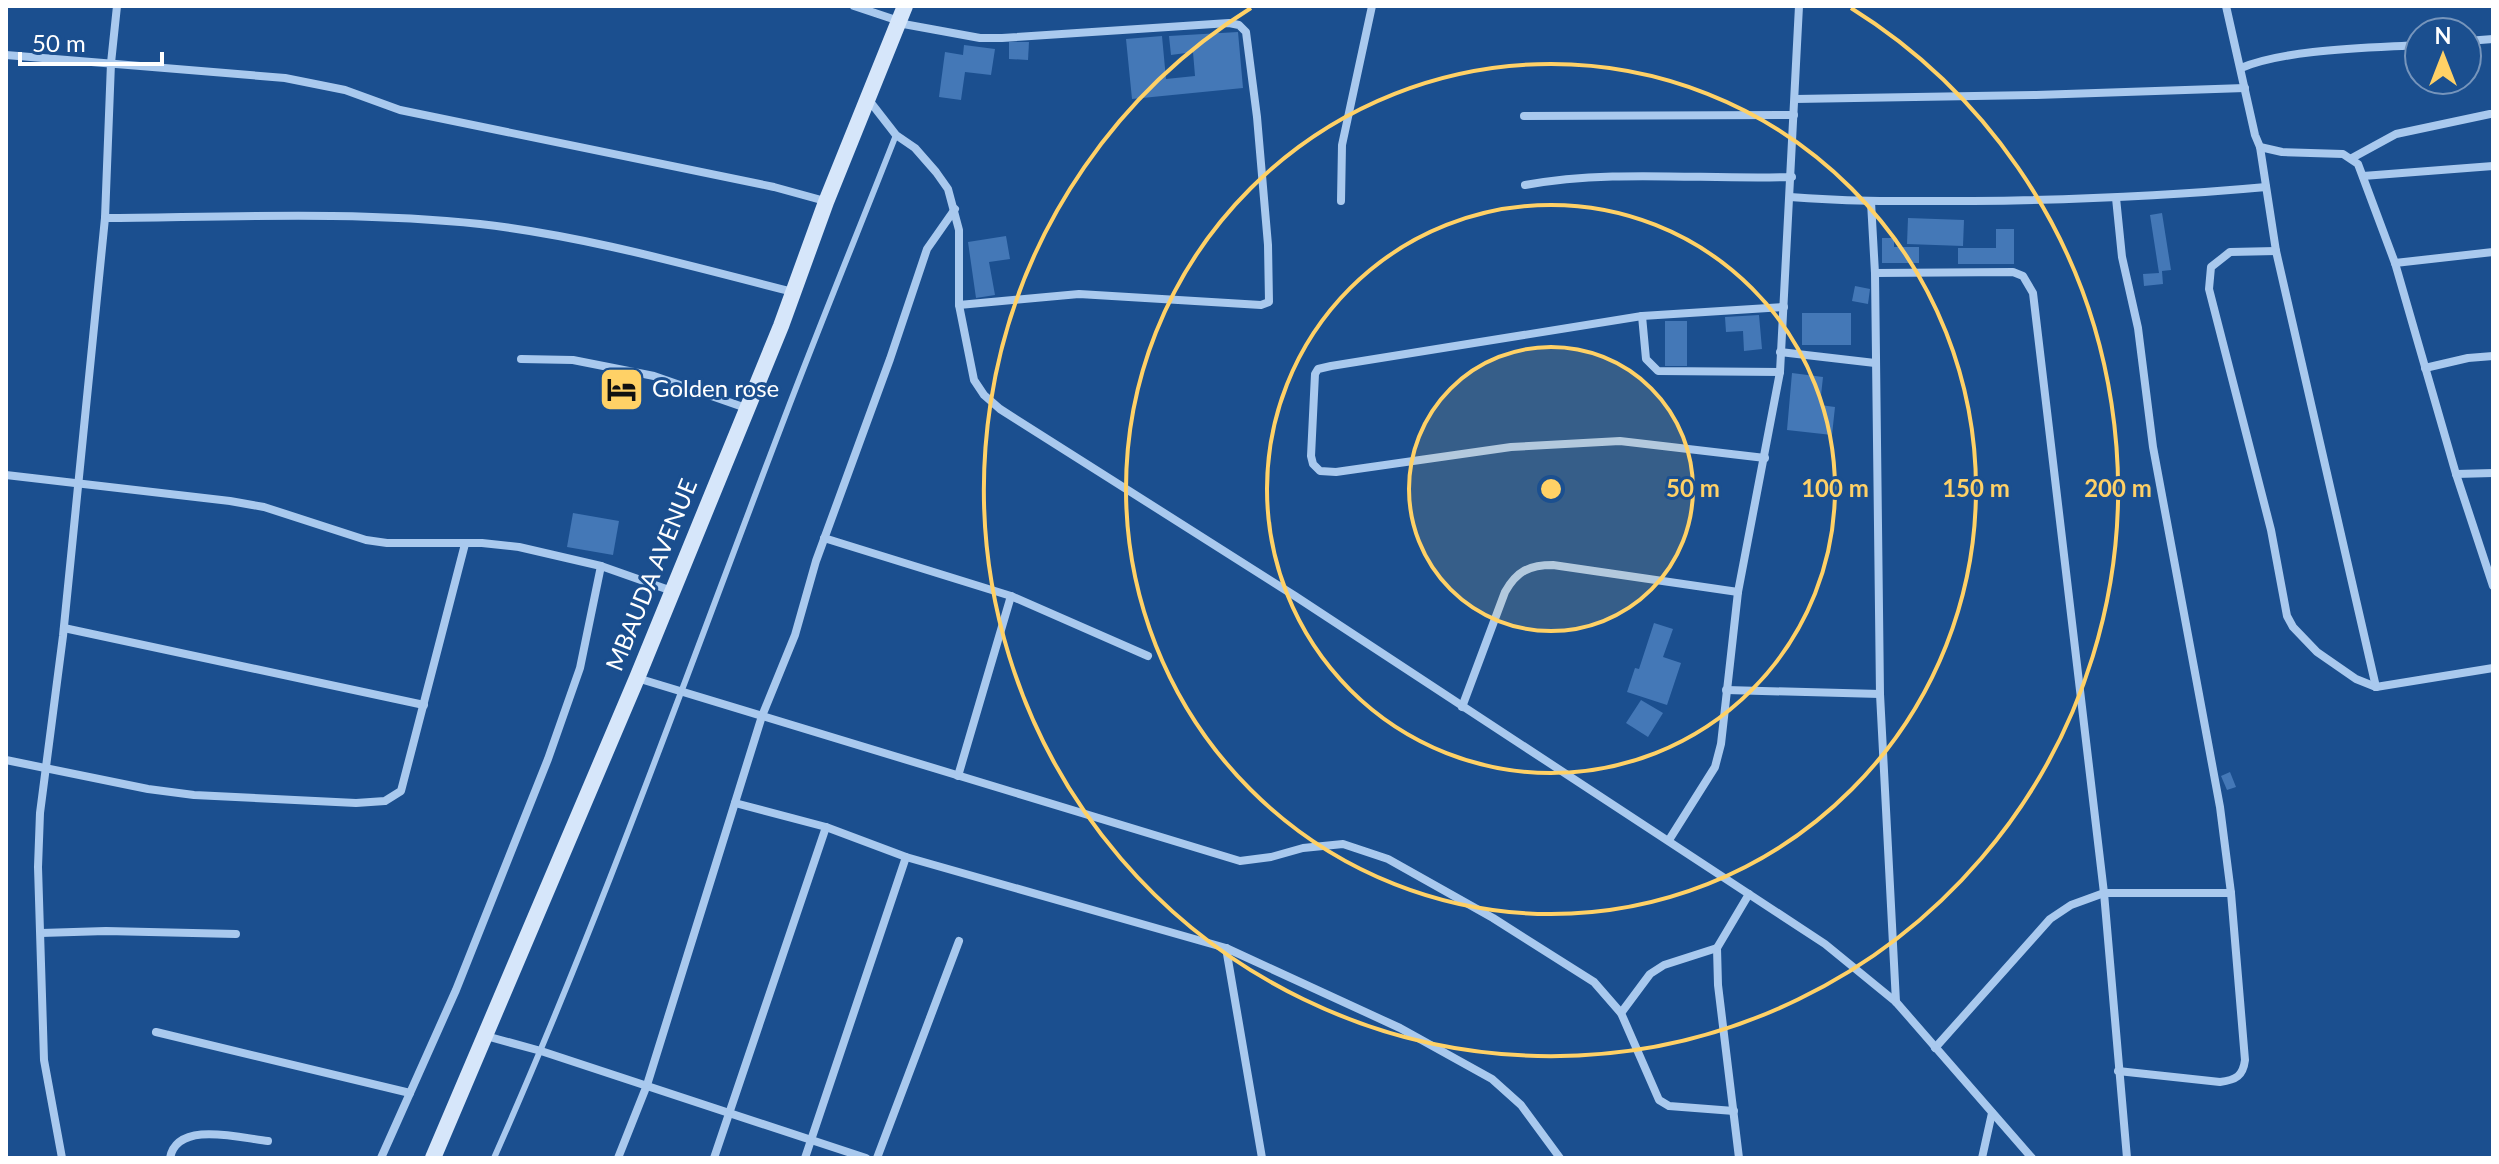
<svg xmlns="http://www.w3.org/2000/svg" width="2499" height="1164" font-family="Lato,sans-serif">
  <style>
    .building { fill: #4478b7 }
    .lines { fill: none; stroke-linecap: round; stroke-linejoin: round }
    .lane { stroke: #a9c9ee; stroke-width: 6 }
    .street { stroke: #a9c9ee; stroke-width: 8 }
    .secondary { stroke: #d6e6fa; stroke-width: 16 }
    .ring { fill: none; stroke: #ffd166; stroke-width: 4 }
    .labels { text-anchor: middle; stroke-width: 6; stroke-linejoin: round; paint-order: stroke }
    .poi-label { font-size: 24px; fill: #fff; stroke: #1b4f8f; text-anchor: start }
    .street-label { font-size: 24px; fill: #fff; stroke: #1b4f8f }
    .centre { fill: #ffd166; stroke: #1b4f8f; stroke-width: 4 }
    .ring-label { font-size: 24px; text-anchor: middle; font-weight: bold; fill: #ffd166; stroke: #1b4f8f; stroke-width: 6; stroke-linejoin: round; paint-order: stroke }
  </style>
  <rect width="100%" height="100%" fill="#1b4f8f"/>
  <!-- building -->
  <g class="building">
    <path d="M1238,32L1243,88L1132,99L1126,39L1162,36L1166,79L1195,76L1193,52L1171,55L1169,36Z"/>
    <path d="M1009,42H1029L1028,60L1009,59Z"/>
    <path d="M964,45L995,49L991,75L965,72L961,100L939,97L945,52L963,55Z"/>
    <path d="M2162,213L2171,270L2162,271L2163,284L2144,286L2143,274L2159,273L2150,215Z"/>
    <path d="M1908,218L1964,220L1963,246L1907,244Z"/>
    <path d="M1996,229H2014V264H1958V248H1996Z"/>
    <path d="M1006,236L1010,259L989,262L995,295L976,298L968,242Z"/>
    <path d="M1882,238H1894V247H1919V263H1882Z"/>
    <path d="M1855,286L1870,289L1868,304L1852,301Z"/>
    <rect x="1802" y="313" width="49" height="32"/>
    <path d="M1759,315L1762,349L1744,351L1743,331L1726,332L1725,317Z"/>
    <rect x="1665" y="321" width="22" height="45"/>
    <path d="M1792,373L1823,377L1820,405L1835,407L1832,435L1787,430Z"/>
    <path d="M573,513L619,521L613,555L567,547Z"/>
    <path d="M1654,623L1673,629L1663,657L1681,663L1667,705L1627,692L1635,668L1639,669Z"/>
    <path d="M1641,700L1663,713L1648,737L1626,723Z"/>
    <path d="M2230,772L2236,787L2227,790L2221,776Z"/>
  </g>
  <g class="lines">
    <!-- lane -->
    <path class="lane" d="M494,1158C600,919 688,671 781,427C818,329 858,232 896,135"/>
    <!-- street -->
    <g class="street">
      <path d="M854,6L896,20L898,23L980,38H1002L1229,23L1239,25L1246,32L1257,117L1268,245L1269,302L1261,305L1079,294L959,305"/>
      <path d="M2226,6L2255,135L2260,147L2282,152L2343,154L2358,164L2395,263L2456,474L2493,586"/>
      <path d="M2467,41L2493,39"/>
      <path d="M6,55L285,78L345,90L400,110L774,187L825,201"/>
      <path d="M2241,68C2286,49 2369,48 2419,45"/>
      <path d="M868,99L896,135L915,148L936,172L948,189L959,230V305L974,380L984,395L1000,409L1295,596L1825,944L1896,1002L2032,1158"/>
      <path d="M1795,99L2036,95L2245,88"/>
      <path d="M1524,116L1794,115"/>
      <path d="M2260,147L2276,251L2376,687"/>
      <path d="M2352,158L2396,134L2490,114"/>
      <path d="M2363,176L2493,166"/>
      <path d="M1525,185C1613,169 1703,180 1792,177"/>
      <path d="M1790,197C1851,202 1912,201 1973,201C2071,200 2168,196 2266,187"/>
      <path d="M2116,198L2122,257L2138,328L2153,447L2220,807L2231,893L2245,1060C2243,1076 2236,1080 2220,1082L2118,1071"/>
      <path d="M1341,201L1342,145L1372,6"/>
      <path d="M1871,202L1875,273L1880,694L1896,1002"/>
      <path d="M105,218C228,217 358,211 480,224C586,236 690,266 793,292"/>
      <path d="M2276,251L2230,252L2211,267L2209,289L2271,530L2287,616L2293,627L2317,652L2356,679L2376,687L2493,668"/>
      <path d="M2395,263L2493,252"/>
      <path d="M1875,273L2013,272L2023,276L2033,293L2104,893L2127,1158"/>
      <path d="M1642,316L1646,359L1658,371L1780,372"/>
      <path d="M1780,352L1875,363"/>
      <path d="M521,359L573,360L654,376L746,408"/>
      <path d="M2425,368L2468,358L2493,356"/>
      <path d="M1765,458L1620,441L1511,447L1336,472L1320,471L1313,464L1311,456L1315,374L1318,369L1331,366L1642,316L1784,307"/>
      <path d="M2456,474L2493,473"/>
      <path d="M6,475L230,501L264,507L366,540L387,543H482L519,547L601,566L672,591"/>
      <path d="M824,538L1011,596L1148,656"/>
      <path d="M64,628L424,705"/>
      <path d="M637,678L1240,861L1271,857L1303,848L1343,844L1388,859L1493,918L1594,982L1621,1013L1659,1100L1669,1106L1734,1111"/>
      <path d="M1726,690L1880,694"/>
      <path d="M1462,707L1505,592C1517,571 1529,565 1553,565L1738,592"/>
      <path d="M6,760L148,789L194,795L356,803L385,801L401,791L465,544"/>
      <path d="M958,776L1011,596"/>
      <path d="M735,803L826,827L906,857L1226,948L1400,1028L1492,1079L1521,1105L1560,1158"/>
      <path d="M1669,840L1715,767L1721,744L1738,592L1780,372L1799,6"/>
      <path d="M41,933L106,931L236,934"/>
      <path d="M1226,948L1262,1158"/>
      <path d="M1621,1013L1650,974L1664,965L1717,948"/>
      <path d="M156,1032L410,1093"/>
      <path d="M486,1036L541,1051L866,1158"/>
      <path d="M1935,1048L2050,919L2071,905L2104,893H2231"/>
      <path d="M62,1158L44,1060L38,867L40,813L63,636L105,218L111,63L117,6"/>
      <path d="M170,1158C177,1120 240,1138 268,1141"/>
      <path d="M381,1158L456,990L548,759L580,668L601,566"/>
      <path d="M618,1158L647,1085L762,716L795,635L816,561L890,359L927,249L955,209"/>
      <path d="M714,1158L826,827"/>
      <path d="M805,1158L906,857"/>
      <path d="M877,1158L959,941"/>
      <path d="M1739,1158L1718,985L1717,948L1749,894"/>
      <path d="M1982,1158L1992,1113"/>
    </g>
    <!-- secondary -->
    <path class="secondary" d="M433,1158L637,678L781,326L826,202L905,6"/>
  </g>
  <!-- distance rings -->
  <circle cx="1551" cy="489" r="142" fill="#ffd166" fill-opacity=".12"/>
  <g class="ring">
    <circle cx="1551" cy="489" r="142"/>
    <circle cx="1551" cy="489" r="284"/>
    <circle cx="1551" cy="489" r="425"/>
    <path d="M1851 8A567 567 0 1 1 1251 8"/>
  </g>
  <!-- icons -->
  <defs>
    <symbol id="hotel-square" viewBox="-11 -11 22 22"><rect x="-9" y="-9" width="18" height="18" rx="4" fill="#ffd166" stroke="#1b4f8f"/><path d="M-6-4.5h1.5V1H6V5H4.5V3h-9V5H-6ZM-4 0a1.8 1.8 0 1 1 3.6 0ZM.5 0V-2.5h3Q6-2.5 6 0Z" fill="#111"/></symbol>
  </defs>
  <g fill-rule="evenodd">
    <use href="#hotel-square" x="596" y="364" width="51" height="51"/>
  </g>
  <g class="labels">
    <!-- poi labels -->
    <g class="poi-label">
      <text x="652" y="397">Golden rose</text>
    </g>
    <!-- street labels -->
    <g class="street-label">
      <text transform="translate(652 575) rotate(-68)" y="8">MBAUDA AVENUE</text>
    </g>
  </g>
  <circle cx="1551" cy="489" r="12" class="centre"/>
  <g class="ring-label">
    <text x="1693" y="497">50 m</text>
    <text x="1835" y="497">100 m</text>
    <text x="1976" y="497">150 m</text>
    <text x="2118" y="497">200 m</text>
  </g>
  <!-- border -->
  <rect width="2499" height="1164" fill="none" stroke="#ffffff" stroke-width="16"/>
  <!-- north arrow -->
  <g transform="translate(2443 56)"><circle r="38" fill="#1b4f8f" stroke="#7695bc" stroke-width="2"/>
  <path d="M0-6L14 30L0 20L-14 30Z" fill="#ffd166"/>
  <text y="-12" font-size="22" font-weight="bold" text-anchor="middle" fill="#ffffff">N</text>
  </g>
  <!-- scale -->
  <path d="M20 52v12h142v-12" fill="none" stroke="#ffffff" stroke-width="4"/>
  <text x="32" y="52" font-size="24" fill="#ffffff" stroke="#1b4f8f" stroke-width="6" paint-order="stroke">50 m</text>
</svg>
